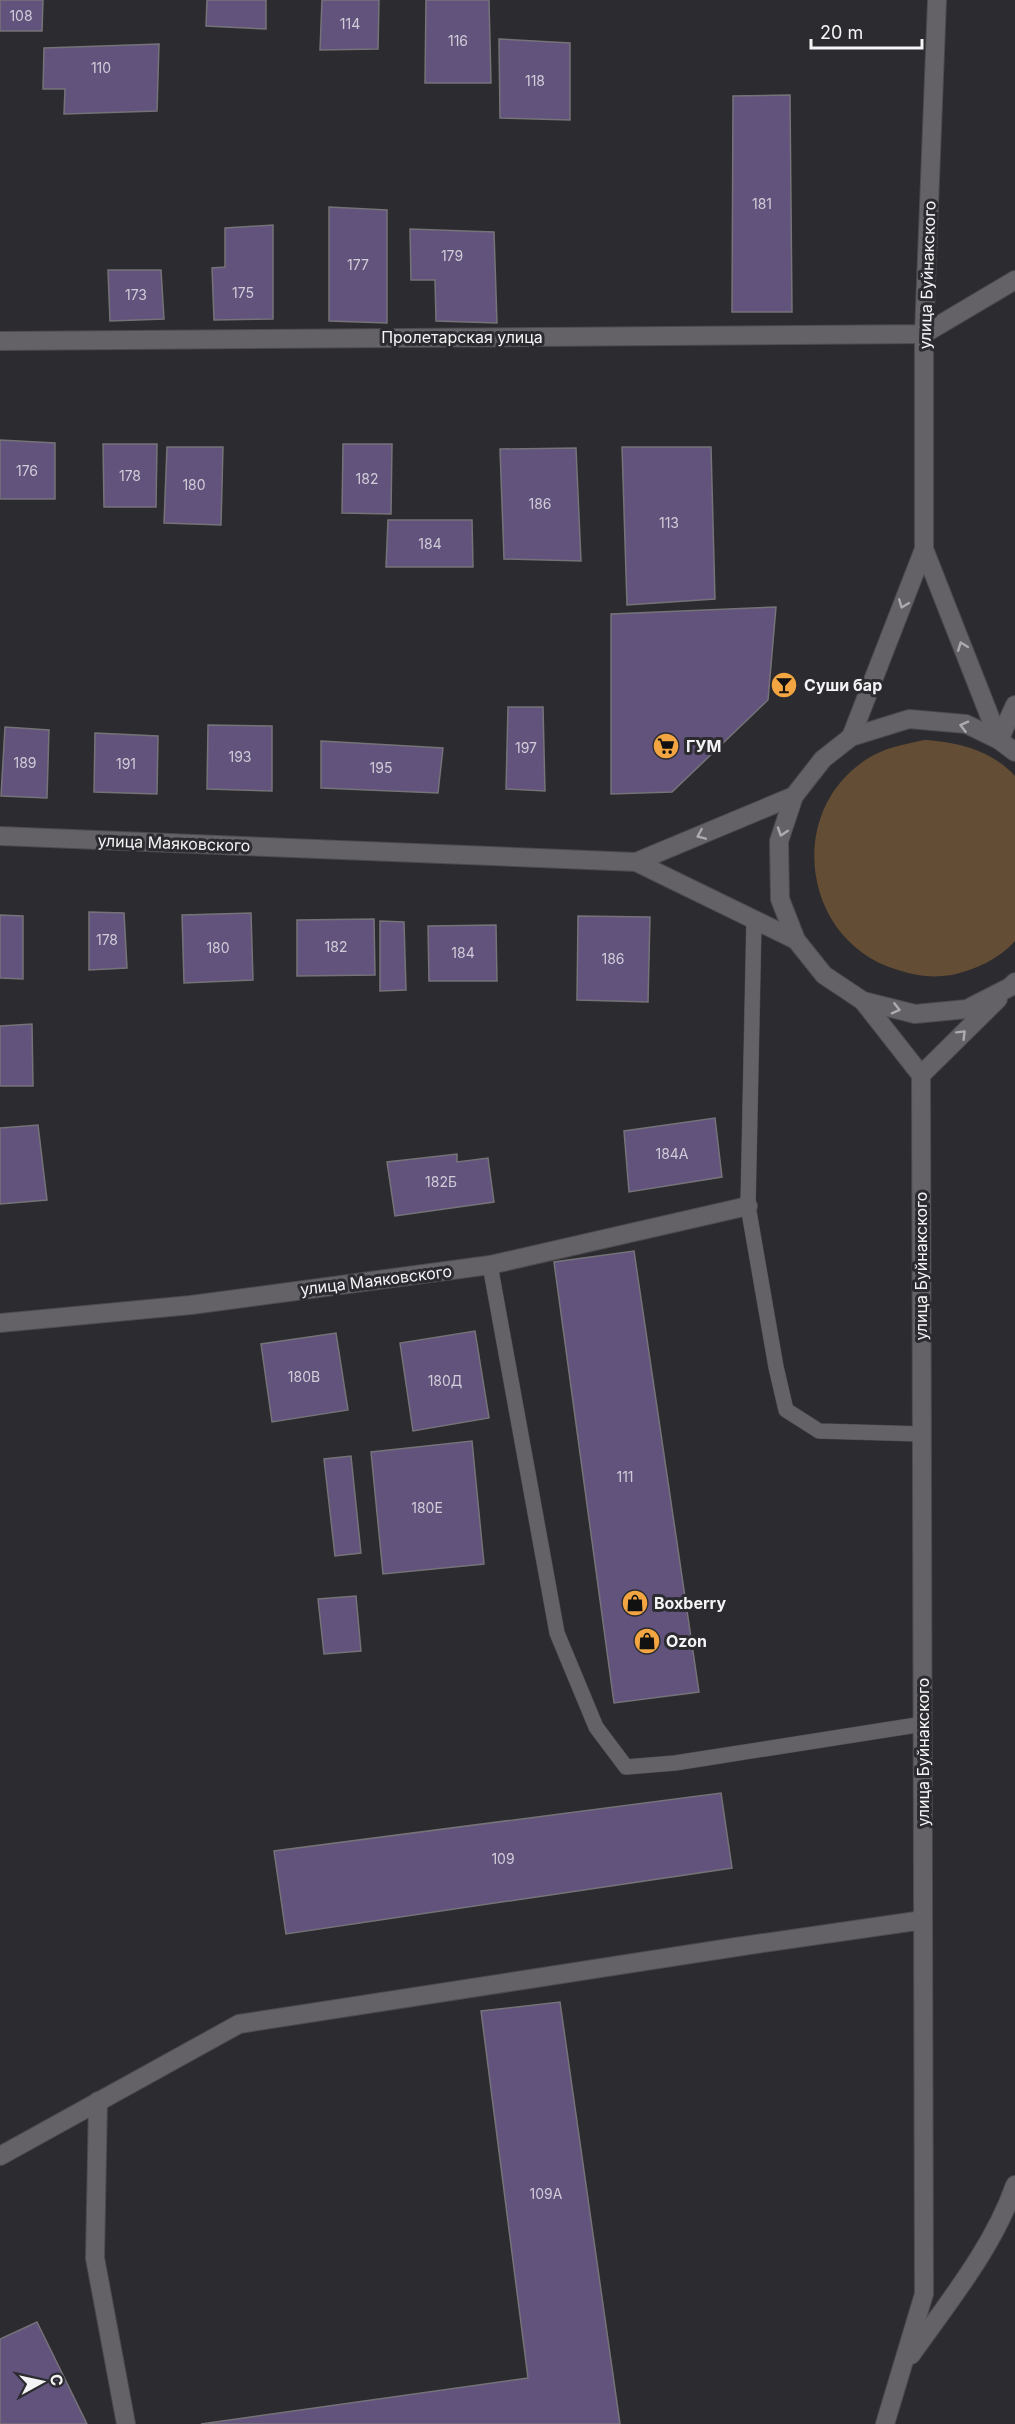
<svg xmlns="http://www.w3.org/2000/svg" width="1015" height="2424" font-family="Inter,sans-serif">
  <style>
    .green { fill: #634d34 }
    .building { fill: #62537d; stroke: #757378; stroke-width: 1.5 }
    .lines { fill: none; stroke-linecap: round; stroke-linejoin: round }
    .lane-casing { stroke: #4b4a4d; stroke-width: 16 }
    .street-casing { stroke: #4b4a4d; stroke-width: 20 }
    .lane { stroke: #646267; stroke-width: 15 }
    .street { stroke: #646267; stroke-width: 18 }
    .oneway { stroke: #acabae }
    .labels { text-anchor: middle; stroke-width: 6; stroke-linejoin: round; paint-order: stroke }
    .number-label { font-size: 14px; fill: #d0ccd8 }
    .street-label { font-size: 16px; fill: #f4f4f6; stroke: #2c2b2f }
    .poi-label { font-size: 16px; font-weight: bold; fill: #f4f4f6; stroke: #2c2b2f; text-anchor: start }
  </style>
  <rect width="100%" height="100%" fill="#2c2b2f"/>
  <!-- green -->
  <path class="green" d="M924,740C958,742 991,750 1015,776V941C999,959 975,970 952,975C933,978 916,976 898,970C801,942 783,807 872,756C888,747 906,744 924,740Z"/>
  <!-- building -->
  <g class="building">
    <path d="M0,0H43L42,31H0Z"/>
    <path d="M207,0H266V29L206,26Z"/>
    <path d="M322,0H379L378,49L320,50Z"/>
    <path d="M426,0H489L491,83H425Z"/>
    <path d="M499,39L570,43V120L500,118Z"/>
    <path d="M159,44L157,111L64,114L65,89H43L44,48Z"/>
    <path d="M790,95L792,312H732L733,96Z"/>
    <path d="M329,207L387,210V323L329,321Z"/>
    <path d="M273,225V319L214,320L212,268L225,267V228Z"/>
    <path d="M410,229L494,232L497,323L436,321L435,280H411Z"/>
    <path d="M108,270H161L164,319L110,321Z"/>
    <path d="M0,440L55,443V499H0Z"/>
    <path d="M103,444H157L156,507H104Z"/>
    <path d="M343,444H392L391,514L342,513Z"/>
    <path d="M167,447H223L221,525L164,523Z"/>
    <path d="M622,447H711L715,599L627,605Z"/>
    <path d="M576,448L581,561L504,559L500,449Z"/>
    <path d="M388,520H472L473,567H386Z"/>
    <path d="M776,607L768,700L672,792L611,794V614Z"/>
    <path d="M508,707H543L545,791L506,789Z"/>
    <path d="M208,725L272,726V791L207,789Z"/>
    <path d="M5,727L49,730L47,798L1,796Z"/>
    <path d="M95,733L158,736L157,794L94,792Z"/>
    <path d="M321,741L443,748L438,793L321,788Z"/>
    <path d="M89,912L124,913L127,968L89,970Z"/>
    <path d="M251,913L253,980L184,983L182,915Z"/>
    <path d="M0,915L23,916V979L0,978Z"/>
    <path d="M578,916L650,917L648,1002L577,1000Z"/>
    <path d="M374,919L375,975L297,976V920Z"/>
    <path d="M380,921L404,922L406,990L380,991Z"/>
    <path d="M496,925L497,981H429L428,926Z"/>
    <path d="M32,1024L33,1086H0V1026Z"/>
    <path d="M715,1118L722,1177L629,1192L624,1131Z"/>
    <path d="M38,1125L47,1200L0,1204V1128Z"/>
    <path d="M457,1154V1162L488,1158L494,1202L395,1216L387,1162Z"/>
    <path d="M634,1251L699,1692L614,1703L554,1262Z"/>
    <path d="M475,1331L489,1418L413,1431L400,1343Z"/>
    <path d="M336,1333L348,1410L272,1422L261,1344Z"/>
    <path d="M472,1441L484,1564L383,1574L371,1452Z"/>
    <path d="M351,1456L361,1553L335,1556L324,1459Z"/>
    <path d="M356,1596L361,1651L324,1654L318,1599Z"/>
    <path d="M721,1793L732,1868L286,1934L274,1851Z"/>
    <path d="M560,2002L620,2424H201L528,2378L481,2011Z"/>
    <path d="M37,2322L87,2424H0V2339Z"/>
  </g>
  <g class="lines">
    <defs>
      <g id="lane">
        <path d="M754,920L748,1206L776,1367L786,1410L819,1431L922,1434"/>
        <path d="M490,1265L557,1633L596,1727L626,1767L675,1763L923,1724"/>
      </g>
      <g id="street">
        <path d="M937,0L924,334V549L999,740"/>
        <path d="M0,341L924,334L1015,280"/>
        <path d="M851,737L924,549"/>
        <path d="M999,740L1015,705"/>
        <path d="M1015,752L999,740L966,724L909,719L851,737L823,759L794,796L779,841L780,899L796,940L824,975L863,1001L915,1014L967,1009L1010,987L1015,982"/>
        <path d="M794,796L636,862L796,940"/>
        <path d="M0,836L636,862"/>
        <path d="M863,1001L921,1075"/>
        <path d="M921,1075L998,999"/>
        <path d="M0,1323L191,1305L490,1265L748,1206"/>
        <path d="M98,2101L95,2258L126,2424"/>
        <path d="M0,2156L239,2024L736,1947L923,1920"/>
        <path d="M911,2355C949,2301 993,2248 1015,2185"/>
        <path d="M885,2424L924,2294L921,1075"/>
      </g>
    </defs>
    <!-- lane casing -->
    <use href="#lane" class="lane-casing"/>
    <!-- street casing -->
    <use href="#street" class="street-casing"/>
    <!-- lane -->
    <use href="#lane" class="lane"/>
    <!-- street -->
    <use href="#street" class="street"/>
  </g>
  <!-- one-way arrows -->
  <defs><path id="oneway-chevron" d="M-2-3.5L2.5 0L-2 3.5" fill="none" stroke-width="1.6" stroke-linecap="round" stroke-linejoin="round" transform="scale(1.5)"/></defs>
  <g class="oneway">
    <use href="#oneway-chevron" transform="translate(903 604) rotate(111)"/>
    <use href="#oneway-chevron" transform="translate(962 646) rotate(-111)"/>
    <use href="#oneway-chevron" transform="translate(964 726) rotate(-166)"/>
    <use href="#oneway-chevron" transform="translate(782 832) rotate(108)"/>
    <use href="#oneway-chevron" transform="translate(701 835) rotate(157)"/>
    <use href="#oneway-chevron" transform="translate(896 1009) rotate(14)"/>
    <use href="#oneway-chevron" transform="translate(962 1034) rotate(-45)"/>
  </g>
  <!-- icons -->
  <defs>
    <symbol id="bar-disc" viewBox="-11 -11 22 22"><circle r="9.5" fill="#f2a541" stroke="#2c2b2f"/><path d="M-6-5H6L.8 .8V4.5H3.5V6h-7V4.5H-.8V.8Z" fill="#111"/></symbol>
    <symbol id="supermarket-disc" viewBox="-11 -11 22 22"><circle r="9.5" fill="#f2a541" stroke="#2c2b2f"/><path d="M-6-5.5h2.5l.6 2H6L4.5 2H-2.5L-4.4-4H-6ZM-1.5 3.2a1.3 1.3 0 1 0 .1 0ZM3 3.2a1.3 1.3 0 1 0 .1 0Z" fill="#111"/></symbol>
    <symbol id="shop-disc" viewBox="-11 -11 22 22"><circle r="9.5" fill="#f2a541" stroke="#2c2b2f"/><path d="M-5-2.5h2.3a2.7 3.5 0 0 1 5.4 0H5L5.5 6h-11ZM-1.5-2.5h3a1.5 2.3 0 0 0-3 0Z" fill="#111"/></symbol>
  </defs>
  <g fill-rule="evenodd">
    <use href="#bar-disc" x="769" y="670" width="30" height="30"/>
    <use href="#supermarket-disc" x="651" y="731" width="30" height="30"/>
    <use href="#shop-disc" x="620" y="1588" width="30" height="30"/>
    <use href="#shop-disc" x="632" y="1626" width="30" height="30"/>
  </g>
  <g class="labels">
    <!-- number labels -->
    <g class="number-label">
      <text x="21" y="21">108</text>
      <text x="350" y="29">114</text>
      <text x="458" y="46">116</text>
      <text x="101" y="73">110</text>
      <text x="535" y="86">118</text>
      <text x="762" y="209">181</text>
      <text x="452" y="261">179</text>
      <text x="358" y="270">177</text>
      <text x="243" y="298">175</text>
      <text x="136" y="300">173</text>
      <text x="27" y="476">176</text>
      <text x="130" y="481">178</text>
      <text x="367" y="484">182</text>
      <text x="194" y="490">180</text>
      <text x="540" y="509">186</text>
      <text x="669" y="528">113</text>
      <text x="430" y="549">184</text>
      <text x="526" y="753">197</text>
      <text x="240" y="762">193</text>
      <text x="25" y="768">189</text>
      <text x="126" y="769">191</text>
      <text x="381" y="773">195</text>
      <text x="107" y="945">178</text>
      <text x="336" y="952">182</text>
      <text x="218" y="953">180</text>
      <text x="463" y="958">184</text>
      <text x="613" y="964">186</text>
      <text x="672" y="1159">184А</text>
      <text x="441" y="1187">182Б</text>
      <text x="304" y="1382">180В</text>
      <text x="445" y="1386">180Д</text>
      <text x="625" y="1482">111</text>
      <text x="427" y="1513">180Е</text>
      <text x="503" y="1864">109</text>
      <text x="546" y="2199">109А</text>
    </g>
    <!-- street labels -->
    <g class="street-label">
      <text transform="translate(927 275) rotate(-88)" y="6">улица Буйнакского</text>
      <text x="462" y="343">Пролетарская улица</text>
      <text transform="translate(174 843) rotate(2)" y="6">улица Маяковского</text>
      <text transform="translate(921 1266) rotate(-90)" y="6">улица Буйнакского</text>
      <text transform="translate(376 1280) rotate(-7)" y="6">улица Маяковского</text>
      <text transform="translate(923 1752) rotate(-90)" y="6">улица Буйнакского</text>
    </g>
    <!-- poi labels -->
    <g class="poi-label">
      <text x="804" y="691">Суши бар</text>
      <text x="686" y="752">ГУМ</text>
      <text x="654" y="1609">Boxberry</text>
      <text x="666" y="1647">Ozon</text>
    </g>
  </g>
  <!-- north arrow -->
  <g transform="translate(42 2382) rotate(82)" stroke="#2c2b2f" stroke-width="4.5" paint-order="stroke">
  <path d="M0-4.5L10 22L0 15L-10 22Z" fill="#f4f4f6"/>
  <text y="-9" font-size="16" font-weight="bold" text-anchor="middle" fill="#f4f4f6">С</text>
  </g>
  <!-- scale -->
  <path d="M811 39v9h111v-9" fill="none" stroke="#f4f4f6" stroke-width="3"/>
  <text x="820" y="39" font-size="18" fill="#f4f4f6" stroke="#2c2b2f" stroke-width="4.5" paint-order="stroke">20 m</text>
</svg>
